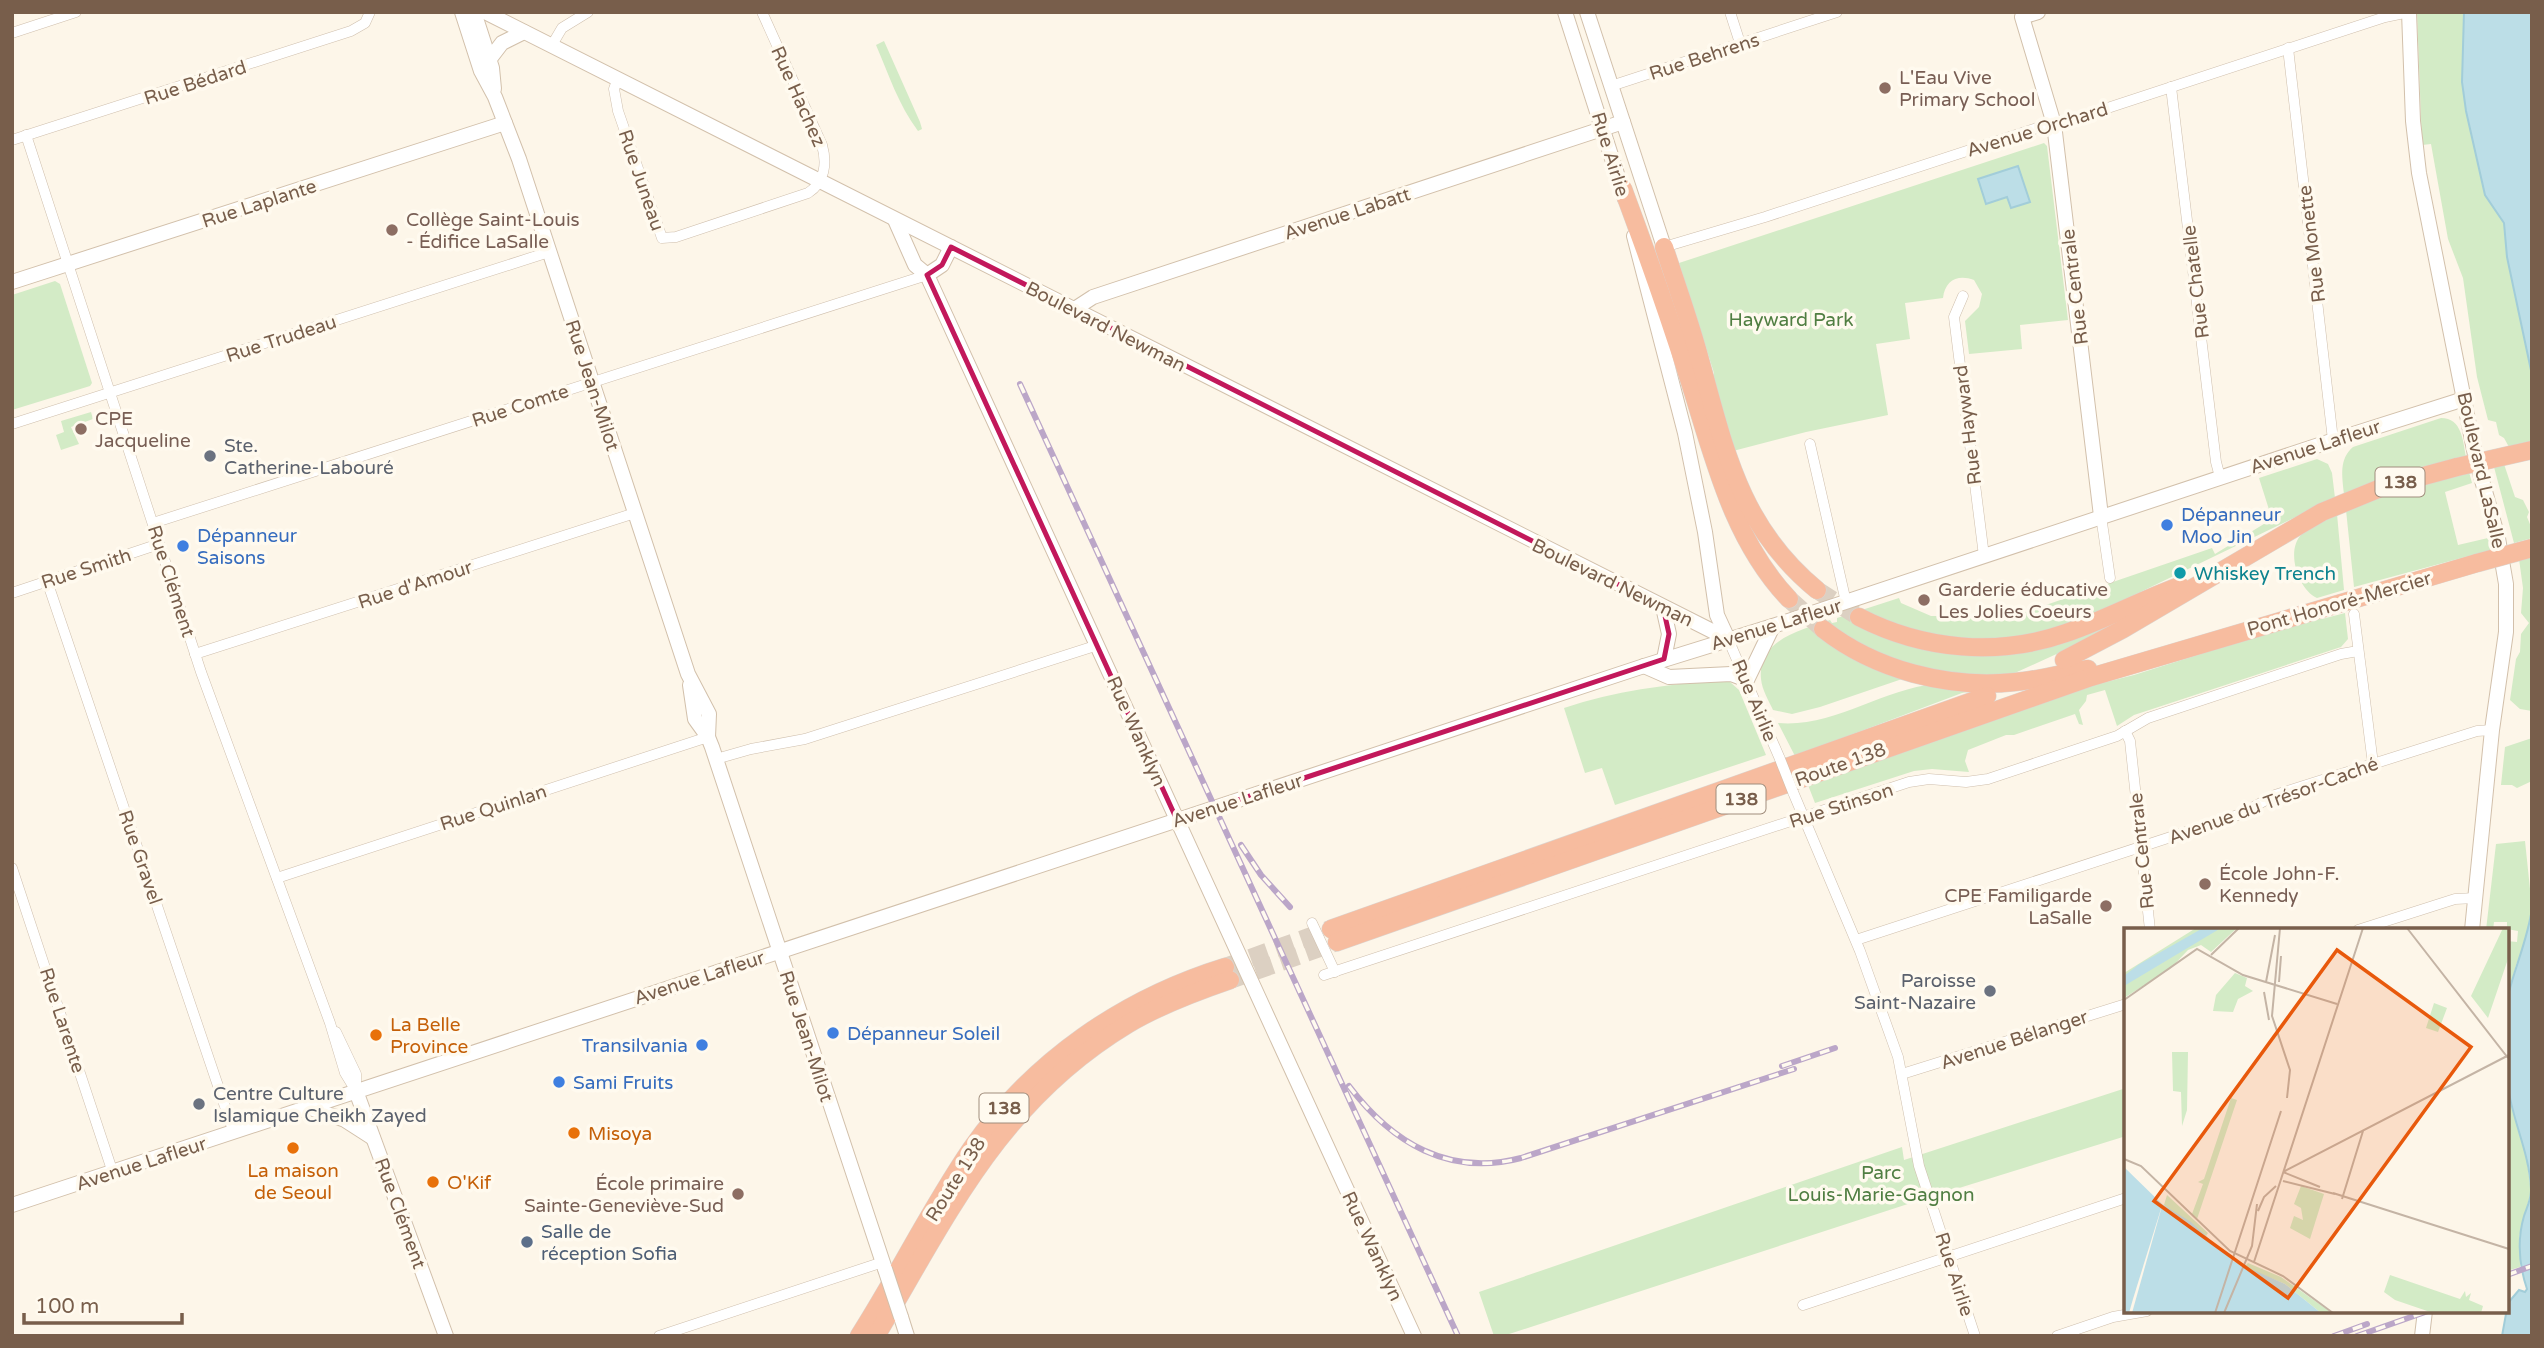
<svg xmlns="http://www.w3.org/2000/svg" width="2544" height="1348" font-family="'Varela Round',sans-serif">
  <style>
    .green { fill: #d3ebc6 }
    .water { fill: #bcdee7; stroke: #a2cdd9; stroke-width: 2 }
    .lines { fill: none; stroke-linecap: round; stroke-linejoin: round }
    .highway-tunnel { stroke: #dcd0c2; stroke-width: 18; stroke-dasharray: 18 9; stroke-linecap: butt }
    .street-casing { stroke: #cfbfad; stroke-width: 11 }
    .secondary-casing { stroke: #d2c0ab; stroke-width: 16 }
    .highway-casing { stroke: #dcd5d0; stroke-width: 19 }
    .street { stroke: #fff; stroke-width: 10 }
    .secondary { stroke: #fff; stroke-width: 14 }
    .highway { stroke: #f7bc9f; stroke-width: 18 }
    .rail-casing { stroke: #bba6c8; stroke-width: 6 }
    .rail { stroke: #fffaef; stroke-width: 3.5; stroke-dasharray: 10; stroke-linecap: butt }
    .street-bridge-casing { stroke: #cfbfad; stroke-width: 11; stroke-linecap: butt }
    .secondary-bridge-casing { stroke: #d2c0ab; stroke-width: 16; stroke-linecap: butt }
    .highway-bridge-casing { stroke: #dcd5d0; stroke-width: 19; stroke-linecap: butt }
    .street-bridge { stroke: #fff; stroke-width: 10 }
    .secondary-bridge { stroke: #fff; stroke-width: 14 }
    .highway-bridge { stroke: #f7bc9f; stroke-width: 18 }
    .marked { fill: none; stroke: #c2185b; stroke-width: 5; stroke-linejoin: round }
    .education-dot { fill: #8d6e63; stroke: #fffaef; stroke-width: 2.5 }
    .worship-dot { fill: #6b7280; stroke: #fffaef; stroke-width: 2.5 }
    .shop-dot { fill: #3f7fe0; stroke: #fffaef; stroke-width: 2.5 }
    .culture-dot { fill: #0f9aa8; stroke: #fffaef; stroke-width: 2.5 }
    .food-dot { fill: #e8710a; stroke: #fffaef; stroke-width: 2.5 }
    .service-dot { fill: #5c6f8a; stroke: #fffaef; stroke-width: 2.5 }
    .labels { text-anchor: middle; stroke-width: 7; stroke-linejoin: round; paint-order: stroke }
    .shield { fill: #fffaef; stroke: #a08d7c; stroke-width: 2 }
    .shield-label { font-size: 18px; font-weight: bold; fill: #785e4b }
    .street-label { font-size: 19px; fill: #785e4b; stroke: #fffaef }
    .education-label { font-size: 19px; fill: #785e54; stroke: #fffaef; text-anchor: start }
    .park-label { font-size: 19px; fill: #507e42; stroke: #fffaef }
    .worship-label { font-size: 19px; fill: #5b616d; stroke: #fffaef; text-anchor: start }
    .shop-label { font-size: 19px; fill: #366cbe; stroke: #fffaef; text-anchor: start }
    .culture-label { font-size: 19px; fill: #0d838f; stroke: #fffaef; text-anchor: start }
    .food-label { font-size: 19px; fill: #c56008; stroke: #fffaef; text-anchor: start }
    .service-label { font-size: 19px; fill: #4e5e75; stroke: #fffaef; text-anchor: start }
    .inset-road { fill: none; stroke: #c4b4a5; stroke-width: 2 }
    .view { fill: #e8590c; fill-opacity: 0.15; stroke: #e8590c; stroke-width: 3.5 }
    .inset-edge { fill: none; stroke: #785e4b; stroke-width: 3.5 }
  </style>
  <rect width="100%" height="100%" fill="#fdf6e9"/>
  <!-- green -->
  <g class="green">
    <path d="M2417,12H2464L2462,82L2466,111L2485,195L2504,223L2507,257L2532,375V442L2509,447L2504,438L2499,435L2496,422L2488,420L2477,377L2463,278L2448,239L2431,144L2422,145Z"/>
    <path d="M884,41L920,122L922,129L918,131C898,104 889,75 876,45Z"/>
    <path d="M2044,143L2047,146L2068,320L2020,325L2022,349L1969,354L1965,321L1979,307L1982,294L1974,280C1958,274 1945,280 1943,298L1905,303L1910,339L1876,344L1888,415L1806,432L1733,451L1712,388L1714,373L1679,263Z"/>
    <path d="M55,281L60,284L92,383L90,386L12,410V295Z"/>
    <path d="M91,412L93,419L71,427L79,444L61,450L56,435L64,432L61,421Z"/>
    <path d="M2441,418C2462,418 2463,441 2466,457L2395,474L2344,494C2342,475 2339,459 2353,447Z"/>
    <path d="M2317,459L2328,464L2332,473L2335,498L2068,627L1951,651L2131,615L2074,646L2006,677L1905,678L1820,707L1792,714L1773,710C1769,701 1762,690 1761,679C1757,639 1802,630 1830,620L1832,623L1837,622V618L1899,598L1901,603L1931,616H2014L2212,548L2215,554L2272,519L2259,478Z"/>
    <path d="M2504,464L2515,497L2523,500L2529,512L2527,517L2532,529V538L2514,543L2494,467Z"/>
    <path d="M2469,472L2472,483L2445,492L2458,545L2488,538L2491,550L2354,587L2346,510L2378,497Z"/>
    <path d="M2337,514L2344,590L2317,598C2298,589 2285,550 2302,534C2311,525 2326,520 2337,514Z"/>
    <path d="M2532,556V711L2520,709L2510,700L2516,659L2520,652L2521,634L2529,623L2521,613L2523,588L2519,559Z"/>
    <path d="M2345,613L2348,639L2341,647L2134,715L2117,726L2105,690L2087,695L2086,701L2079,710L2083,725L2079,724L2075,714L2014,735H2006L1968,750L1965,761L1969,772L1932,769L1914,771L1815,803L1808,785L2094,685L2134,675L2321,616L2322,619Z"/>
    <path d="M1720,681L1730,682L1739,690L1766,755L1615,805L1602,768L1585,773L1564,708C1615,691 1666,684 1720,681Z"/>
    <path d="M1935,684L1978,690L1962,693L1795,756L1778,723C1833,728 1882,689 1935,684Z"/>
    <path d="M2532,738V781L2517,788L2512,785H2501L2505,747Z"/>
    <path d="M2525,841L2532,908L2529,933L2516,965L2507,999V941L2517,942L2518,931L2507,929V922H2494L2493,930H2486L2496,844Z"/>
    <path d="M2507,1081L2527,1162L2531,1191L2519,1237L2522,1254L2520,1267L2507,1271Z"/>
    <path d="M2126,1088V1136L1914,1202L1503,1336H1494L1479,1292L1902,1147L1904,1160Z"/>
  </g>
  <!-- water -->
  <g class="water">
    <path d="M2464,12H2532V375L2507,257L2504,223L2485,195L2466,111L2462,82Z"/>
    <path d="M2018,166L2030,202L2011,208L2007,197L1986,204L1978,179Z"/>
    <path d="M2532,908V1336H2502L2508,1303L2519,1290L2525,1292L2527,1289C2519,1265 2517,1240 2524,1216C2527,1207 2531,1200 2531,1190C2530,1153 2511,1118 2507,1081C2506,1063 2504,1012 2508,996C2515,966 2528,939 2532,908Z"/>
  </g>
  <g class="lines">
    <!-- highway-tunnel -->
    <g class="highway-tunnel">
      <path d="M1817,590L1859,617"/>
      <path d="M1789,599L1823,629"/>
      <path d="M1225,967L1331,929"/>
      <path d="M1230,980L1337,942"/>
    </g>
    <defs>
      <g id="street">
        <path d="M1730,12L1740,43"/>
        <path d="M12,33L76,12"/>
        <path d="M552,45L562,28L588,12"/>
        <path d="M2288,48L2333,440"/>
        <path d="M618,78L614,89L618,111L662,238L676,237L808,193C825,182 827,163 822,145L762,12"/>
        <path d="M1611,86L1837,12"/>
        <path d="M2171,87L2216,462L2220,477"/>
        <path d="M26,135L201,672L330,1023L345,1073L356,1091"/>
        <path d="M12,140L351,31L365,23L370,12"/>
        <path d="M1664,247L1765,217L2043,126L2068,121L2385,17L2409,12"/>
        <path d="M1963,296L1954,317L1984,556"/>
        <path d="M12,424L549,252"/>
        <path d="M1810,444L1846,602"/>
        <path d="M2101,516L2110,578"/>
        <path d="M153,523L927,275"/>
        <path d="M47,581L234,1133"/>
        <path d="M12,593L159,544"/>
        <path d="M2354,614L2373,764"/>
        <path d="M1728,639L1780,759"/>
        <path d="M195,654L635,513"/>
        <path d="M2125,731L2130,741L2150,930"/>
        <path d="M716,759L751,749L805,739L1098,645"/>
        <path d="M1793,792L1860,951L1898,1057L1919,1166L1975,1336"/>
        <path d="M12,868L113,1173"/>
        <path d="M277,878L708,737"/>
        <path d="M1312,923L1335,972"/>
        <path d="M2358,930L2455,899L2476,898"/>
        <path d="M1856,940L2241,814L2275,795L2477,731L2492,730"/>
        <path d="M1324,975L1909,782L1929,779L1966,782L1988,779L2117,736L2148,718L2341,654L2358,651"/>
        <path d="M336,1032L356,1074V1089"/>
        <path d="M1902,1074L2126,1004"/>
        <path d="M1803,1305L2126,1198"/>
        <path d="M659,1336L883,1262"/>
        <path d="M2057,1336L2113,1317L2147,1311"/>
      </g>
      <g id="secondary">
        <path d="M462,12L481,71L495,97L519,159L688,674L709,714L708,737"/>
        <path d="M474,12L492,68L494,89"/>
        <path d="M485,12L1728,639"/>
        <path d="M1565,12L1625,199"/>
        <path d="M1587,12L1664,247"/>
        <path d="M2038,12L2022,17L2054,124L2101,516"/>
        <path d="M2409,12L2413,121L2419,173L2475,455L2498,538L2506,584V632L2492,730L2472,930"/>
        <path d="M489,60L502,43L524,32"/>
        <path d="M895,220L915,265L927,275L1414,1336"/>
        <path d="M1634,236L1685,433L1705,532L1717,615L1728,639"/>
        <path d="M927,275L942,265L951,247"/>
        <path d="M12,282L505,123"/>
        <path d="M1073,310L1093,297L1623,122"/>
        <path d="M1663,607L1669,634L1664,659"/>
        <path d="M1644,666L1669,677L1731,674L1747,680L1773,626"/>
        <path d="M690,685L695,719L708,737L712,747L885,1269"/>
        <path d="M356,1091L446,1336"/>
        <path d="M307,1107L345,1120L373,1138"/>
        <path d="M12,1205L1644,666L1773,626L2325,443L2464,399"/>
        <path d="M901,1317L907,1336"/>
        <path d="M2422,1336L2425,1311"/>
      </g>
      <g id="highway">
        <path d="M1623,189C1646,251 1668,313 1688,376C1713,454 1731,538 1789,599"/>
        <path d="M1664,247C1676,284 1690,322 1700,360C1725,450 1740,527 1817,590"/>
        <path d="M1859,617C1923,650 1998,657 2066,633C2105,620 2141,600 2180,586"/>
        <path d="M1823,629C1875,670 1948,689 2015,682C2039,680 2064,673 2088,669"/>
        <path d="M2064,660L2123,629L2322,512L2383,487L2457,467"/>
        <path d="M1331,929L1987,696"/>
        <path d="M1337,942L2091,677L2477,563"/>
        <path d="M859,1336C898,1275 930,1209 971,1149C1033,1061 1122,999 1225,967"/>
        <path d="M876,1336C949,1213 1000,1101 1128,1024C1160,1005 1195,992 1230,980"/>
      </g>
    </defs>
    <!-- street casing -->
    <use href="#street" class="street-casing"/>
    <!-- secondary casing -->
    <use href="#secondary" class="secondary-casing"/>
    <!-- highway casing -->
    <use href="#highway" class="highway-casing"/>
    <!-- street -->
    <use href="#street" class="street"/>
    <!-- secondary -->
    <use href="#secondary" class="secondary"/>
    <!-- highway -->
    <use href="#highway" class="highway"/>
    <defs>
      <g id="rail">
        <path d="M1020,384L1458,1336"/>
        <path d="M1241,845L1261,875L1290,907"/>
        <path d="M1782,1066L1835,1048"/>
        <path d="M1349,1086C1392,1143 1449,1177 1521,1158L1794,1069"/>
        <path d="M2507,1275L2532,1266"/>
        <path d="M2334,1336L2367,1324"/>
        <path d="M2357,1336L2428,1311"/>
      </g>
    </defs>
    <!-- rail casing -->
    <use href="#rail" class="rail-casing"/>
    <!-- rail -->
    <use href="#rail" class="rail"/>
    <defs>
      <path id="street-bridge" d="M1780,759L1793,792"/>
      <path id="secondary-bridge" d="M885,1269L901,1317"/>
      <g id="highway-bridge">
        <path d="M2457,467L2532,450"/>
        <path d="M2477,563L2532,548"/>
      </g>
    </defs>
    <!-- street-bridge casing -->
    <use href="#street-bridge" class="street-bridge-casing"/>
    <!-- secondary-bridge casing -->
    <use href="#secondary-bridge" class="secondary-bridge-casing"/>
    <!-- highway-bridge casing -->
    <use href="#highway-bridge" class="highway-bridge-casing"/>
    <!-- street-bridge -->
    <use href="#street-bridge" class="street-bridge"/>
    <!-- secondary-bridge -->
    <use href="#secondary-bridge" class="secondary-bridge"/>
    <!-- highway-bridge -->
    <use href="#highway-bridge" class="highway-bridge"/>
  </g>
  <!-- marked area -->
  <path class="marked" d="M951,247L1663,607L1669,634L1664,659L1177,820L927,275L942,265Z"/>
  <!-- markers -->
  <g class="education-dot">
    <circle cx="1885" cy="88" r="7"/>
    <circle cx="392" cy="230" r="7"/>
    <circle cx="81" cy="429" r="7"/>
    <circle cx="1924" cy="600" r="7"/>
    <circle cx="2205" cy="884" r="7"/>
    <circle cx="2106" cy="906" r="7"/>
    <circle cx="738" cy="1194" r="7"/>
  </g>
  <g class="worship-dot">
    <circle cx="210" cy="456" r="7"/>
    <circle cx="1990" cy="991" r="7"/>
    <circle cx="199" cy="1104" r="7"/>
  </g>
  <g class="shop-dot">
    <circle cx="2167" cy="525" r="7"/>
    <circle cx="183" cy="546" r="7"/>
    <circle cx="833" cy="1033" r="7"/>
    <circle cx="702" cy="1045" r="7"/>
    <circle cx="559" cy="1082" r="7"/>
  </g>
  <circle class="culture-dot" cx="2180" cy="573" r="7"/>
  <g class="food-dot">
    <circle cx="376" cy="1035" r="7"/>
    <circle cx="574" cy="1133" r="7"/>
    <circle cx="293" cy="1148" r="7"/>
    <circle cx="433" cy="1182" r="7"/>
  </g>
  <circle class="service-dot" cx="527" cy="1242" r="7"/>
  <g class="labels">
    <!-- shield labels -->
    <g class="shield">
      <rect x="2375.5" y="467.5" width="49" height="29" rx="5"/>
      <rect x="1716.5" y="784.5" width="49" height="29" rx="5"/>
      <rect x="979.5" y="1093.5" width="49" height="29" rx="5"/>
    </g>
    <g class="shield-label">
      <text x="2400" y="488">138</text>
      <text x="1741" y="805">138</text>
      <text x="1004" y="1114">138</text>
    </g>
    <!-- street labels -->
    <g class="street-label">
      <text transform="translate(1704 56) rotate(-18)" y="7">Rue Behrens</text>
      <text transform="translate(195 82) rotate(-18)" y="7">Rue Bédard</text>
      <text transform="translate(799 96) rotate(66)" y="7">Rue Hachez</text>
      <text transform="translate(2037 129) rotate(-17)" y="7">Avenue Orchard</text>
      <text transform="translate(1611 154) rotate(73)" y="7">Rue Airlie</text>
      <text transform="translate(642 180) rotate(71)" y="7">Rue Juneau</text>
      <text transform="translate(259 203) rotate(-18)" y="7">Rue Laplante</text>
      <text transform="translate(1347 213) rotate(-18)" y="7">Avenue Labatt</text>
      <text transform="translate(2311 244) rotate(-97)" y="7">Rue Monette</text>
      <text transform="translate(2195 282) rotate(-97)" y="7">Rue Chatelle</text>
      <text transform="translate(2074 287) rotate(-97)" y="7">Rue Centrale</text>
      <text transform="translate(1106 326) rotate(27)" y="7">Boulevard Newman</text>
      <text transform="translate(281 338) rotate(-18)" y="7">Rue Trudeau</text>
      <text transform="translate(593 385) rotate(72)" y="7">Rue Jean-Milot</text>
      <text transform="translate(520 405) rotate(-18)" y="7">Rue Comte</text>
      <text transform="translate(1967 425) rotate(-97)" y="7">Rue Hayward</text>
      <text transform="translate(2315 446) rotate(-18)" y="7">Avenue Lafleur</text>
      <text transform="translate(2482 470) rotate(77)" y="7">Boulevard LaSalle</text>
      <text transform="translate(86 568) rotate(-18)" y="7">Rue Smith</text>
      <text transform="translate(172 581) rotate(72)" y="7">Rue Clément</text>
      <text transform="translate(1613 582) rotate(26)" y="7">Boulevard Newman</text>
      <text transform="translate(415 584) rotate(-18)" y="7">Rue d'Amour</text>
      <text transform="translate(2339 603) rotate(-16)" y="7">Pont Honoré-Mercier</text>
      <text transform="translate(1776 624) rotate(-17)" y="7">Avenue Lafleur</text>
      <text transform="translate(1755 700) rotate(67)" y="7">Rue Airlie</text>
      <text transform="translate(1137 731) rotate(66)" y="7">Rue Wanklyn</text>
      <text transform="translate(1840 764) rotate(-20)" y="7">Route 138</text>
      <text transform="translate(1237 800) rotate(-18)" y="7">Avenue Lafleur</text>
      <text transform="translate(2273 800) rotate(-20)" y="7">Avenue du Trésor-Caché</text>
      <text transform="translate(1841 805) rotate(-18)" y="7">Rue Stinson</text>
      <text transform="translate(493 807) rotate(-18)" y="7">Rue Quinlan</text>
      <text transform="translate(2141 851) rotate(-96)" y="7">Rue Centrale</text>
      <text transform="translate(141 857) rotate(71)" y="7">Rue Gravel</text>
      <text transform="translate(699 977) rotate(-18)" y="7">Avenue Lafleur</text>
      <text transform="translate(63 1020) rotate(72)" y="7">Rue Larente</text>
      <text transform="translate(807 1036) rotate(72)" y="7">Rue Jean-Milot</text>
      <text transform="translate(2014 1039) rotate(-18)" y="7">Avenue Bélanger</text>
      <text transform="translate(141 1163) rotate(-18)" y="7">Avenue Lafleur</text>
      <text transform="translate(955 1179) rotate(-58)" y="7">Route 138</text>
      <text transform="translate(401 1213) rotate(70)" y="7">Rue Clément</text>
      <text transform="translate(1373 1246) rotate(65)" y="7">Rue Wanklyn</text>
      <text transform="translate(1955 1274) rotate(72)" y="7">Rue Airlie</text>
    </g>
    <!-- education labels -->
    <g class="education-label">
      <text x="1899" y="84">L'Eau Vive<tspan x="1899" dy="22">Primary School</tspan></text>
      <text x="406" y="226">Collège Saint-Louis<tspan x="406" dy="22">- Édifice LaSalle</tspan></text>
      <text x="95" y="425">CPE<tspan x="95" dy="22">Jacqueline</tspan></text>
      <text x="1938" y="596">Garderie éducative<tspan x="1938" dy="22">Les Jolies Coeurs</tspan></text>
      <text x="2219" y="880">École John-F.<tspan x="2219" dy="22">Kennedy</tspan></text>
      <text x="2092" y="902" text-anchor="end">CPE Familigarde<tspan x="2092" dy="22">LaSalle</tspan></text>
      <text x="724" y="1190" text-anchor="end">École primaire<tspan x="724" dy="22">Sainte-Geneviève-Sud</tspan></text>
    </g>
    <!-- park labels -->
    <g class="park-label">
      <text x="1791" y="326">Hayward Park</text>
      <text x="1881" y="1179">Parc<tspan x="1881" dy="22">Louis-Marie-Gagnon</tspan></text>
    </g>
    <!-- worship labels -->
    <g class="worship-label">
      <text x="224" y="452">Ste.<tspan x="224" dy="22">Catherine-Labouré</tspan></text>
      <text x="1976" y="987" text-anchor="end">Paroisse<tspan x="1976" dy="22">Saint-Nazaire</tspan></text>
      <text x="213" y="1100">Centre Culture<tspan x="213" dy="22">Islamique Cheikh Zayed</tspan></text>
    </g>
    <!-- shop labels -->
    <g class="shop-label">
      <text x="2181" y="521">Dépanneur<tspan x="2181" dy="22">Moo Jin</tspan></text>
      <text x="197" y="542">Dépanneur<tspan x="197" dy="22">Saisons</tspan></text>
      <text x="847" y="1040">Dépanneur Soleil</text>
      <text x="688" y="1052" text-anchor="end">Transilvania</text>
      <text x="573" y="1089">Sami Fruits</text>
    </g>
    <!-- culture labels -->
    <g class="culture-label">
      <text x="2194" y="580">Whiskey Trench</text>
    </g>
    <!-- food labels -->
    <g class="food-label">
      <text x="390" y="1031">La Belle<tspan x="390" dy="22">Province</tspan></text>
      <text x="588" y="1140">Misoya</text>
      <text x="293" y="1177" text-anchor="middle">La maison<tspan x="293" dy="22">de Seoul</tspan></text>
      <text x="447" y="1189">O'Kif</text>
    </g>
    <!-- service labels -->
    <g class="service-label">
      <text x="541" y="1238">Salle de<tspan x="541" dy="22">réception Sofia</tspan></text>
    </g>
  </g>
  <!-- overview -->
  <g transform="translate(2124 928)">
    <rect width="385" height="385" fill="#fdf6e9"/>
    <path d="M72,0H113L87,24L77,17L64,22L46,41L0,70V45ZM379,0H385V28L364,90L347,68ZM111,45L123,50L121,58L129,63L114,71L109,84L89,83L92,67ZM310,75L323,80L314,104L302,100ZM48,124H64L63,182L58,198L57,164L49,163ZM107,170L113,172L73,291L68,286L79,256L74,254L80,251ZM177,258L200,266L186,311L166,300L170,288L179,292L177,280L170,276ZM43,267L84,305L82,308L40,277ZM124,335L157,349L208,385H197L161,356L120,339ZM266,347L336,371L341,363L342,369L347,365L345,372L359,378L357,385H309L271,372L260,364Z" fill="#d3ebc6"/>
    <path d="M79,0H97L0,58V48L14,37ZM0,239L38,276L67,294L109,333L161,356L197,385H0Z" fill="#bcdee7"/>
    <path d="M40,271L8,385H5L9,371Z" fill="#fdf6e9"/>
    <path class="inset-road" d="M156,0L148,88L166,142L163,170M283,0L384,130M87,27L115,0M142,54L151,7M155,54L157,28M140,64L145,92M0,72L73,21L119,47L213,76M0,231L17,238L106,323L159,348L209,385M159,244L385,127M159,244L196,259M159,253L211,266M209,265L385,321M218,271L239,203M134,283L140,269L152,258M130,334L239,0M91,385L157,183M100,385L128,318L133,276"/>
    <path class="view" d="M213,22L347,119L164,370L30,273Z"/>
    <rect width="385" height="385" class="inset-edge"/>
  </g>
  <!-- border -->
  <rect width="2544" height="1348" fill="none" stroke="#785e4b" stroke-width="28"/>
  <!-- scale -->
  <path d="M24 1313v10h158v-10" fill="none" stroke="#785e4b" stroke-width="3.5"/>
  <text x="35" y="1313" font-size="21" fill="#785e4b" stroke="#fffaef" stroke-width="5" paint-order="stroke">100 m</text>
</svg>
